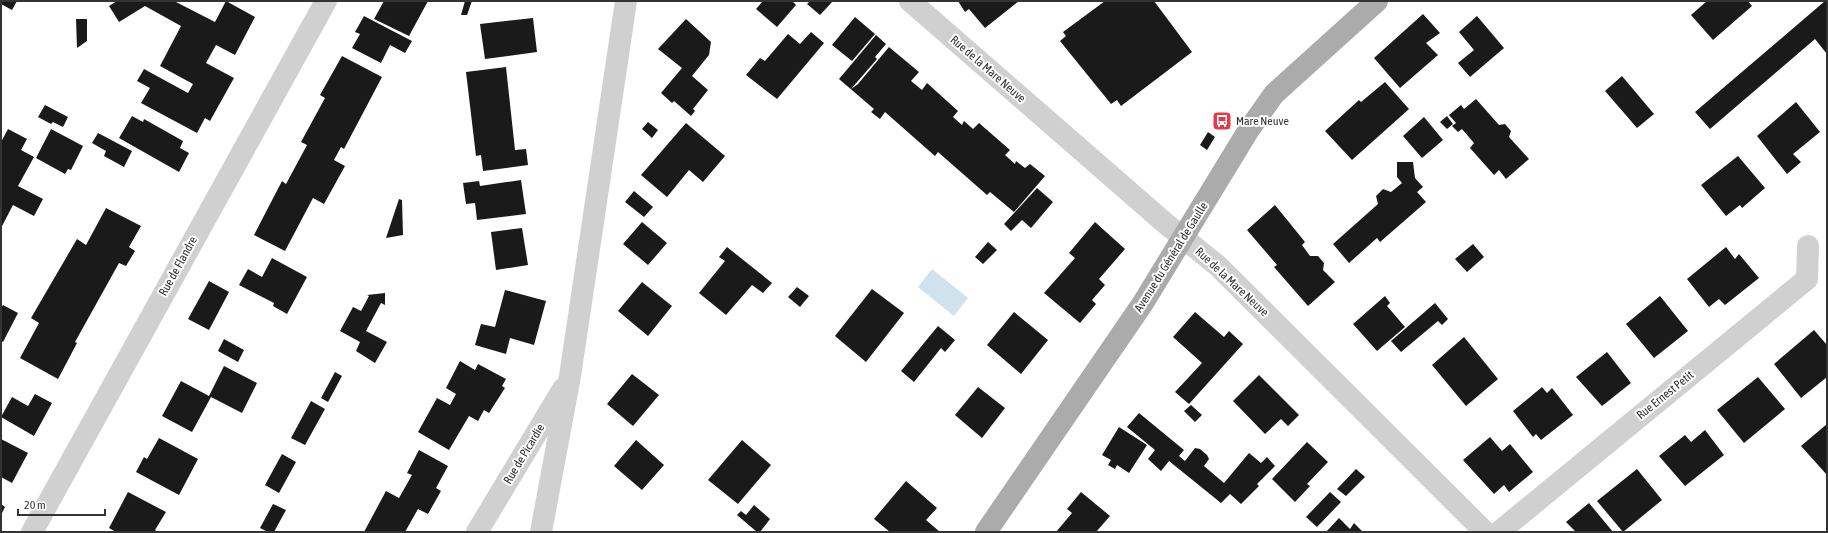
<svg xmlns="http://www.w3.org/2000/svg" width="1828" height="533" font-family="'Asap Condensed',sans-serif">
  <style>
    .water { fill: #cfe2ee }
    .building { fill: #1a1a1a }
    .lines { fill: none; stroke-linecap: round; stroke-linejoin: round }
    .minor { stroke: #d0d0d0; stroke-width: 22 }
    .major { stroke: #ababab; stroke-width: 22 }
    .labels { text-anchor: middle; stroke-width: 4; stroke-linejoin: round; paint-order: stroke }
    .street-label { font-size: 12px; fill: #333; stroke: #fff }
    .poi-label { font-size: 12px; fill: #333; stroke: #fff; text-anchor: start }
  </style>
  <rect width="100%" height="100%" fill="#fff"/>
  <!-- water -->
  <path class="water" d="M932,269L968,298L954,316L918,287Z"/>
  <!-- building -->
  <g class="building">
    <path d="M1,1H17L12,10L1,4Z"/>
    <path d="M117,1H174L215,22L226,1L255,17L235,55L216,45L206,63L234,78L210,121L205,118L197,133L141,103L150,88L137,81L144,69L188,93L193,84L160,66L181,26L145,6L119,22L109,6Z"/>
    <path d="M384,1H428L409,36L374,19Z"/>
    <path d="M465,1H472L467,15H461Z"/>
    <path d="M763,1H792L796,5L777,27L756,9Z"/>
    <path d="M810,1H833L820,15L807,4Z"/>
    <path d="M958,1H1019L985,28L969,9L965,12Z"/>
    <path d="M1105,1H1154L1192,52L1121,106L1117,100L1111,104L1060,41L1066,36L1063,32Z"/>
    <path d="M1707,1H1748L1752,6L1713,40L1691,15Z"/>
    <path d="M1825,1H1827V54L1815,39L1710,129L1695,112Z"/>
    <path d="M1423,14L1440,33L1426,43L1438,55L1400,88L1374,58Z"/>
    <path d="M364,16L412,41L405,53L390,45L381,63L352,48L360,34L355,32Z"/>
    <path d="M1477,16L1504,48L1470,77L1458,63L1474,50L1459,32Z"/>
    <path d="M855,17L875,34L852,61L832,45Z"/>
    <path d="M533,18L537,52L485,59L480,24Z"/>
    <path d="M76,19H87V41L77,48Z"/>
    <path d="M686,19L711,42L709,55L692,76L708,90L693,109L695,111L691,116L674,101L672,103L661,93L682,68L658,49Z"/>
    <path d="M811,32L824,43L777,99L746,75L760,58L765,61L788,34L800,44Z"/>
    <path d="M876,35L886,44L875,57L877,59L851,89L858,84L889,47L919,72L911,81L922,90L927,83L958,111L953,117L962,125L964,121L973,129L979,123L1010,150L1005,155L1015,164L1016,161L1025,168L1030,164L1045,176L1014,212L990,192L987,195L938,152L935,156L885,112L880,119L871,112L874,109L839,79Z"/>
    <path d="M342,56L382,77L344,149L341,147L334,160L345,166L324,204L313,198L285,251L254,235L282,181L286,184L307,145L301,142L325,98L320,95Z"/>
    <path d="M506,67L515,150L526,149L528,165L483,171L481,155L476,156L466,72Z"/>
    <path d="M1622,76L1654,114L1637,128L1605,91Z"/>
    <path d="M1385,82L1409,109L1352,160L1325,131L1359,100L1361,102Z"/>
    <path d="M1476,99L1499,125L1505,124L1511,131L1509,137L1529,159L1506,179L1499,170L1494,175L1470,148L1474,143L1462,129L1458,132L1452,126L1456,123L1449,115L1461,105L1464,109Z"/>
    <path d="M1796,102L1820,132L1793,154L1801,162L1787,174L1757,136Z"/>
    <path d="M45,105L68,117L63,127L53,122L51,124L38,117Z"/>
    <path d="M132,116L143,122L144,119L183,141L180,148L189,153L179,172L119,138Z"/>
    <path d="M1447,116L1453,124L1447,129L1440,122Z"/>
    <path d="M1424,117L1443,140L1422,158L1403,136Z"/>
    <path d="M648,122L658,130L652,138L642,129Z"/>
    <path d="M686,123L725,156L703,182L689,170L667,197L641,175Z"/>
    <path d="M8,129L27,139L21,150L34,157L18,186L43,199L34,216L13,205L1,228V142Z"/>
    <path d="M51,129L83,146L71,170L68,169L65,174L36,158Z"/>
    <path d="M1208,132L1215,137L1207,150L1200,145Z"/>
    <path d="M98,133L132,151L124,167L104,156L106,151L92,143Z"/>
    <path d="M1738,156L1765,188L1742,208L1740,205L1726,216L1701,185Z"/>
    <path d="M1397,162H1413L1415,178L1423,187L1417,192L1426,202L1380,242L1377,238L1349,263L1333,244L1378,204L1376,196L1383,189L1391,192L1402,183L1397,177Z"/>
    <path d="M521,180L526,214L477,220L475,203L466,204L463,183L479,181L480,186Z"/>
    <path d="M1037,188L1053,202L1031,228L1022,220L1011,231L1004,224Z"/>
    <path d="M634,191L653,207L644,217L625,202Z"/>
    <path d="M399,199L402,200L403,235L386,238Z"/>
    <path d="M1275,205L1305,242L1302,245L1310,256H1318L1324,263L1323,270L1335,282L1308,306L1274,267L1277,265L1247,230Z"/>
    <path d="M106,208L141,226L129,247L135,251L126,266L119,263L75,342L77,343L58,379L20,358L39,323L31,318L77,239L86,245Z"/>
    <path d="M642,222L667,243L648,265L623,244Z"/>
    <path d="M1095,222L1125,249L1099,279L1105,285L1092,300L1096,304L1080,323L1044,293L1075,258L1069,253Z"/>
    <path d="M522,228L528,265L496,270L491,232Z"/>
    <path d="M988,242L997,250L983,264L975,257Z"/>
    <path d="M1473,244L1484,257L1467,272L1455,259Z"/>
    <path d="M727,247L772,283L763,293L752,285L726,315L699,293L725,261L719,257Z"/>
    <path d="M1726,247L1735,259L1739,254L1759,278L1725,305L1719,299L1709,307L1687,279Z"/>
    <path d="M272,258L307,277L287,314L273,306L274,303L239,285L248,269L262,277Z"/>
    <path d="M209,281L229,292L209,330L188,319Z"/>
    <path d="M642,282L672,306L648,336L618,311Z"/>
    <path d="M797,287L809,296L800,307L788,297Z"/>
    <path d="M872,289L904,313L866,362L835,336Z"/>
    <path d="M505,290L546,301L534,345L510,338L506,354L475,345L481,324L495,327Z"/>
    <path d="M385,293V305L381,303L366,331L387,342L375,363L356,351L360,342L340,331L353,307L361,311L369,296L367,295Z"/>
    <path d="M1385,296L1390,303L1387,306L1405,327L1377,351L1353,324Z"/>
    <path d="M1660,296L1688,331L1654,358L1626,324Z"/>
    <path d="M1435,303L1448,319L1442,325L1438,321L1401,352L1391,341Z"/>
    <path d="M3,305L18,313L3,342L1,341V308Z"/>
    <path d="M1014,312L1048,340L1021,374L987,345Z"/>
    <path d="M1195,312L1224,337L1229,331L1243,344L1189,404L1175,392L1202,363L1173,337Z"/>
    <path d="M938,326L955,340L945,352L941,348L914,382L901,371Z"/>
    <path d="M1814,330L1827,345V377L1801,398L1774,364Z"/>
    <path d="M1464,337L1498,379L1466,406L1432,365Z"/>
    <path d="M224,339L244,350L238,362L218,351Z"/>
    <path d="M1607,352L1631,383L1602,406L1576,377Z"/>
    <path d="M460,361L475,370L478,364L506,379L502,386L505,388L489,413L484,410L478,421L469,416L449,450L418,432L437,398L450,405L456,394L446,388Z"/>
    <path d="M224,366L257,383L242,413L211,397L192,432L162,416L181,381L209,396Z"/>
    <path d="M335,372L342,376L328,402L321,398Z"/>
    <path d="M632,374L659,395L633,426L607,404Z"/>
    <path d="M1259,375L1299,415L1288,426L1281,419L1265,434L1233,401Z"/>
    <path d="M1758,377L1785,409L1744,443L1717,410Z"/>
    <path d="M978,387L1005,408L982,438L955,415Z"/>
    <path d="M1542,387L1547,393L1552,388L1573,415L1541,440L1536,434L1533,437L1513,411Z"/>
    <path d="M35,394L52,403L34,436L1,417L12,397L28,406Z"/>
    <path d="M311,401L325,409L305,445L291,438Z"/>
    <path d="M1191,405L1202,415L1195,422L1184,411Z"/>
    <path d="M1139,413L1184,450L1179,456L1185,461L1195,448L1200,449L1207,455L1209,459L1204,466L1224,483L1249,453L1261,463L1267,457L1275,466L1257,484L1259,486L1241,504L1230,494L1221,503L1169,461L1161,471L1148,459L1155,450L1127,427Z"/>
    <path d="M1827,424V475L1801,446Z"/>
    <path d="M1119,427L1147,445L1129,473L1117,465L1115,469L1108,465L1111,460L1102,455Z"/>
    <path d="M1705,430L1724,455L1685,486L1659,456L1685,435L1691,442Z"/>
    <path d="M1490,437L1502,451L1510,444L1533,472L1509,492L1504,485L1494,494L1463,460Z"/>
    <path d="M159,438L198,459L179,495L136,472L144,457L147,459Z"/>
    <path d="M1,439L28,453L12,483L1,477Z"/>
    <path d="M636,440L664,465L642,490L614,466Z"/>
    <path d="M742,440L771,465L738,504L708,480Z"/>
    <path d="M1307,442L1328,462L1307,484L1310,486L1295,502L1272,479Z"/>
    <path d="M419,450L448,466L436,488L441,491L428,514L418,509L405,532H364L386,491L399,498L412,475L407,473Z"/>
    <path d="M282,454L296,462L279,493L265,485Z"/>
    <path d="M1356,469L1365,477L1346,496L1337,489Z"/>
    <path d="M1637,469L1662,500L1623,532L1597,501Z"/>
    <path d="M906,481L937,508L926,520L940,532H890L874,519Z"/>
    <path d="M128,492L166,512L155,530L158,532H116L109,528Z"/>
    <path d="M1081,492L1110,516L1096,532H1056L1072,513L1067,509Z"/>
    <path d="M1330,492L1341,502L1317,527L1306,517Z"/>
    <path d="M1589,503L1613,532H1573L1575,531L1566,522Z"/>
    <path d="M1,504L5,507L1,515Z"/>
    <path d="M273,504L286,510L274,532H268L260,528Z"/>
    <path d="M754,505L770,519L760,532H757L737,515L741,511L746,515Z"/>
    <path d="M1339,518L1350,529L1354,523L1363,532H1326Z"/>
  </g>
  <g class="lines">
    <!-- minor -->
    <g class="minor">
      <path d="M910,1L1165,223L1218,266L1485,532"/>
      <path d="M32,532L326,1"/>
      <path d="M477,532L563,389"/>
      <path d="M541,532L570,376L626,1"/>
      <path d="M1499,532L1807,279L1808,246"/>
    </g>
    <!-- major -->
    <path class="major" d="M986,532L1143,303L1248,131L1274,94L1377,1"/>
  </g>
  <!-- icons -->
  <defs>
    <symbol id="bus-square" viewBox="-11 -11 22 22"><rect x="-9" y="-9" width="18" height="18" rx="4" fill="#e63946" stroke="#fff"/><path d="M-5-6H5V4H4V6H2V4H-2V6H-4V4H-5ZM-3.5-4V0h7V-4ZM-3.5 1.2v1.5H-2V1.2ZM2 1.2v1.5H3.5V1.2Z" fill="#fff"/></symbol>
  </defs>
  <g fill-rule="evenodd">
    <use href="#bus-square" x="1211" y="110" width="22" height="22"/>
  </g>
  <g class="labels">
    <!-- street labels -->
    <g class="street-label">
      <text transform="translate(988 69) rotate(41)" y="4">Rue de la Mare Neuve</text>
      <text transform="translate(1171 257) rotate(-58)" y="4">Avenue du Général de Gaulle</text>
      <text transform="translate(178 266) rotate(-61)" y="4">Rue de Flandre</text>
      <text transform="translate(1232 282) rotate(43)" y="4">Rue de la Mare Neuve</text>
      <text transform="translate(1665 395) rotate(-39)" y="4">Rue Ernest Petit</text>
      <text transform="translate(524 454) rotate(-59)" y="4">Rue de Picardie</text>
    </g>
    <!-- poi labels -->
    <g class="poi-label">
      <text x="1236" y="125">Mare Neuve</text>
    </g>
  </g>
  <!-- border -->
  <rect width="1828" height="533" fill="none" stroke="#333333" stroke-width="4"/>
  <!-- scale -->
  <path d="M18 509v6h87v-6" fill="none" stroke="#333333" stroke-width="2"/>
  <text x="24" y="509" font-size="12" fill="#333333" stroke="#ffffff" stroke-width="3" paint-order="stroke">20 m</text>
</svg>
